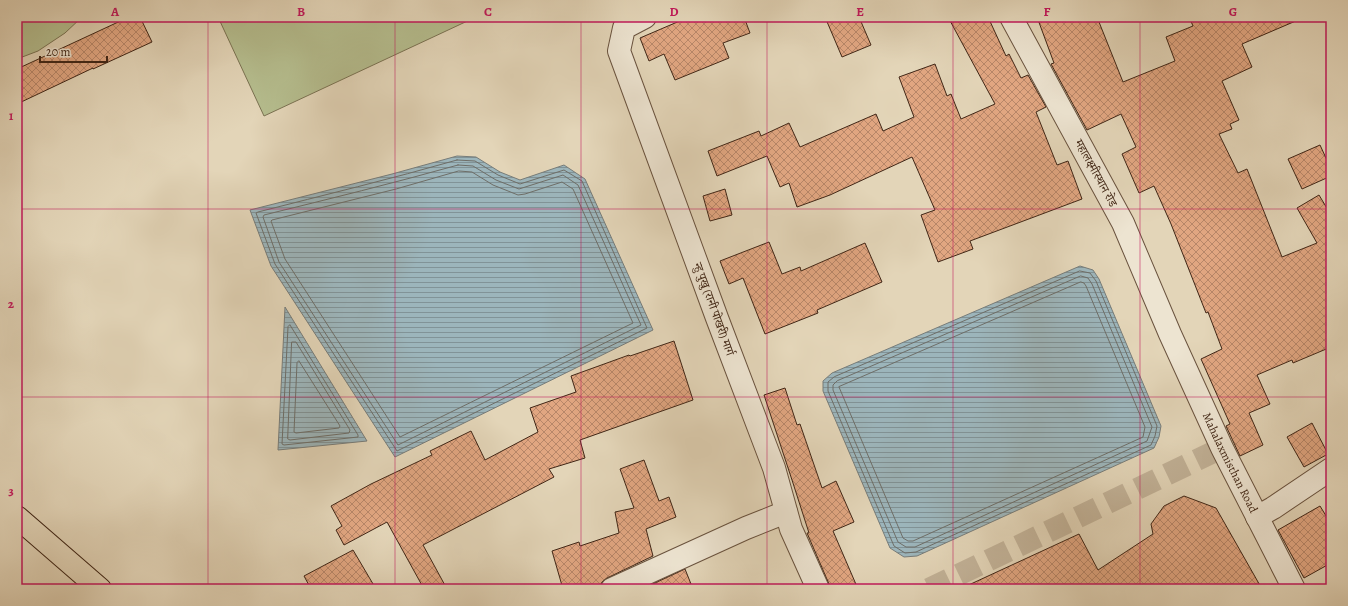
<svg xmlns="http://www.w3.org/2000/svg" width="1348" height="606" font-family="Alegreya,'Noto Serif Devanagari',serif">
  <style>
    .pitch { fill: #b5bd8e; stroke: #7a7252 }
    .water { fill: url(#water-rules); stroke: #777c79 }
    .lines { fill: none; stroke-linecap: round; stroke-linejoin: round }
    .shore { stroke: #6e6e68; stroke-width: 1 }
    .building { fill: url(#building-cross-hatch); stroke: #402616 }
    .minor-tunnel { stroke: #c2b298; stroke-width: 22; stroke-dasharray: 22 11; stroke-linecap: butt }
    .minor-casing { stroke: #69523e; stroke-width: 24 }
    .major-casing { stroke: #402616; stroke-width: 24 }
    .minor { stroke: #ede4d1; stroke-width: 22 }
    .major { stroke: #e3d5b8; stroke-width: 22 }
    .grid { fill: none; stroke: #c2185b; stroke-width: 1; stroke-opacity: 0.55 }
    .labels { text-anchor: middle; stroke-width: 4; stroke-linejoin: round; paint-order: stroke }
    .street-label { font-size: 12px; fill: #402616; stroke: #ede4d1 }
    .neatline { fill: none; stroke: #c2185b; stroke-width: 1.5 }
    .grid-label { font-size: 13px; text-anchor: middle; font-weight: bold; fill: #c2185b }
  </style>
  <defs>
    <pattern id="water-rules" width="6" height="5" patternUnits="userSpaceOnUse"><rect width="6" height="5" fill="#9cb5bb"/><path d="M0 2.5h6" fill="none" stroke="#819397"/></pattern>
    <pattern id="building-cross-hatch" width="8" height="8" patternUnits="userSpaceOnUse"><rect width="8" height="8" fill="#e1a681"/><path d="M0 0l8 8M0 8l8-8" fill="none" stroke="#b88769"/></pattern>
  </defs>
  <rect width="100%" height="100%" fill="#e3d5b8"/>
  <filter id="stains"><feTurbulence type="fractalNoise" baseFrequency=".005" numOctaves="4"/><feColorMatrix values="0 0 0 0 .2 0 0 0 0 .09 0 0 0 0 .02 0 0 0 .5 -.17"/></filter>
  <radialGradient id="worn" r=".72"><stop offset=".6" stop-color="#630" stop-opacity="0"/><stop offset="1" stop-color="#630" stop-opacity=".3"/></radialGradient>
  <!-- pitch -->
  <g class="pitch">
    <path d="M17,17H82L65,33L38,51L17,59Z"/>
    <path d="M218,17H476L264,116Z"/>
  </g>
  <!-- water -->
  <g class="water">
    <path d="M457,156L476,157L500,172L520,180L564,165L585,179L653,330L395,457L271,266L250,210L392,174Z"/>
    <path d="M1080,266L1093,270L1099,279L1161,426L1159,437L1154,448L917,556L904,557L890,548L823,391V381L832,373Z"/>
    <path d="M285,307L367,441L278,450Z"/>
  </g>
  <g class="lines">
    <!-- shore -->
    <g class="shore">
      <path d="M457,160L475,161L498,175L520,184L564,170L582,181L647,328L397,451L275,264L256,213L258,212C324,195 391,179 457,160Z"/>
      <path d="M458,165L473,166L496,180L519,189L563,175L578,185L641,325L398,445L279,262L263,217L264,215C329,199 394,183 458,165Z"/>
      <path d="M459,171L472,172L493,185L518,195L525,194L562,182L573,189L633,323L400,437L285,259L271,221L272,220L396,189Z"/>
      <path d="M1080,271L1090,273L1096,281L1157,426L1155,436L1151,445L916,552L905,553L894,546L828,391V382L834,377Z"/>
      <path d="M1081,276L1088,278L1092,284L1152,427L1147,441L915,547H906L898,542L833,390V385L837,381Z"/>
      <path d="M1081,282L1084,283L1086,286L1145,427L1143,437L913,541H908L903,538L839,387Z"/>
      <path d="M290,325L358,435V437L284,445L282,444L288,327Z"/>
      <path d="M292,342H296L350,430L349,433L290,440L288,439Z"/>
      <path d="M299,361L340,426L339,428L296,433L294,432L297,363Z"/>
    </g>
  </g>
  <!-- building -->
  <g class="building">
    <path d="M129,17H140L152,42L93,69V68L17,104V69Z"/>
    <path d="M689,17H744L750,33L723,43L729,58L675,80L664,54L649,61L640,38Z"/>
    <path d="M825,17H859L871,45L842,57Z"/>
    <path d="M948,17H988L1006,56L1009,54L1021,78L1028,75L1046,107L1036,112L1057,165L1068,161L1082,199L970,241L973,249L938,262L921,215L935,210L912,157L830,195L797,207L789,183L780,187L767,156L717,176L708,151L759,131L761,136L789,123L800,147L876,114L883,131L914,117L899,77L935,64L947,96L951,94L961,119L995,104Z"/>
    <path d="M1037,17H1097L1123,82L1175,61L1166,37L1193,26L1189,17H1305L1242,44L1252,67L1222,81L1239,120L1230,124L1232,129L1219,134L1238,173L1247,169L1282,257L1317,243L1297,208L1319,195L1331,215V347L1293,363L1292,360L1257,375L1270,404L1249,413L1263,445L1240,456L1226,426L1230,424L1201,359L1222,349L1208,312L1206,313L1171,224L1154,186L1139,193L1122,154L1136,147L1121,114L1087,130L1051,64L1054,63Z"/>
    <path d="M1320,145L1331,169V176L1302,189L1288,159Z"/>
    <path d="M725,189L732,215L710,221L703,196Z"/>
    <path d="M769,242L782,274L800,267L801,271L865,243L882,282L817,310L818,313L765,334L743,278L729,284L720,261Z"/>
    <path d="M674,341L693,400L580,440L585,458L549,469L554,477L423,545L447,589H424L387,522L344,545L336,530L342,526L331,506L371,484L432,455L430,451L471,431L485,460L538,432L530,408L576,392L571,376L629,355L630,356Z"/>
    <path d="M785,388L797,425L800,424L822,488L836,481L854,522L833,531L858,589H830L829,584L807,533H809L792,480L764,395Z"/>
    <path d="M1312,423L1328,454L1304,467L1287,437Z"/>
    <path d="M644,460L659,501L669,497L676,517L646,529L653,556L607,578L602,582L600,589H563L552,551L579,542L580,546L619,533L615,512L634,508L620,469Z"/>
    <path d="M1184,496L1216,508L1262,589H960L1079,534L1098,570L1153,534L1151,524L1164,506Z"/>
    <path d="M1320,506L1331,524V563L1304,578L1278,530Z"/>
    <path d="M353,550L376,589H311L304,576Z"/>
    <path d="M685,569L693,589H642Z"/>
  </g>
  <g class="lines">
    <!-- minor-tunnel -->
    <path class="minor-tunnel" d="M929,589L1222,448"/>
    <defs>
      <g id="minor">
        <path d="M645,17L624,28L619,51L717,318L774,468L791,529L818,589"/>
        <path id="s1" d="M1011,17L1123,223L1170,334L1222,448L1294,589"/>
        <path d="M1257,517L1273,508L1331,469"/>
        <path d="M612,589L746,528L786,512"/>
      </g>
      <path id="major" d="M17,517L100,589"/>
    </defs>
    <!-- minor casing -->
    <use href="#minor" class="minor-casing"/>
    <!-- major casing -->
    <use href="#major" class="major-casing"/>
    <!-- minor -->
    <use href="#minor" class="minor"/>
    <!-- major -->
    <use href="#major" class="major"/>
  </g>
  <!-- grid -->
  <path class="grid" d="M208,17V589M395,17V589M581,17V589M767,17V589M953,17V589M1140,17V589M17,209H1331M17,397H1331"/>
  <g class="labels">
    <!-- street labels -->
    <g class="street-label">
      <text transform="translate(1096 173) rotate(61)" y="4">महालक्ष्मीस्थान रोड</text>
      <text transform="translate(714 309) rotate(70)" y="4">न्हु पुखु (रानी पोखरी) मार्ग</text>
      <text dy="4" stroke="none"><textPath href="#s1" startOffset="497">Mahalaxmisthan Road</textPath></text>
    </g>
  </g>
  <!-- margin -->
  <rect width="1348" height="606" fill="none" stroke="#e3d5b8" stroke-width="44"/>
  <!-- scale -->
  <path d="M40 56v6h67v-6" fill="none" stroke="#402616" stroke-width="2"/>
  <text x="46" y="56" font-size="12" fill="#402616" stroke="#ede4d1" stroke-width="3" paint-order="stroke">20 m</text>
  <rect x="22" y="22" width="1304" height="562" class="neatline"/>
  <g class="grid-label">
    <text x="115" y="16">A</text>
    <text x="301" y="16">B</text>
    <text x="488" y="16">C</text>
    <text x="674" y="16">D</text>
    <text x="860" y="16">E</text>
    <text x="1047" y="16">F</text>
    <text x="1233" y="16">G</text>
    <text x="11" y="120">1</text>
    <text x="11" y="308">2</text>
    <text x="11" y="495">3</text>
  </g>
  <rect width="100%" height="100%" filter="url(#stains)"/>
  <rect width="100%" height="100%" fill="url(#worn)"/>
</svg>
